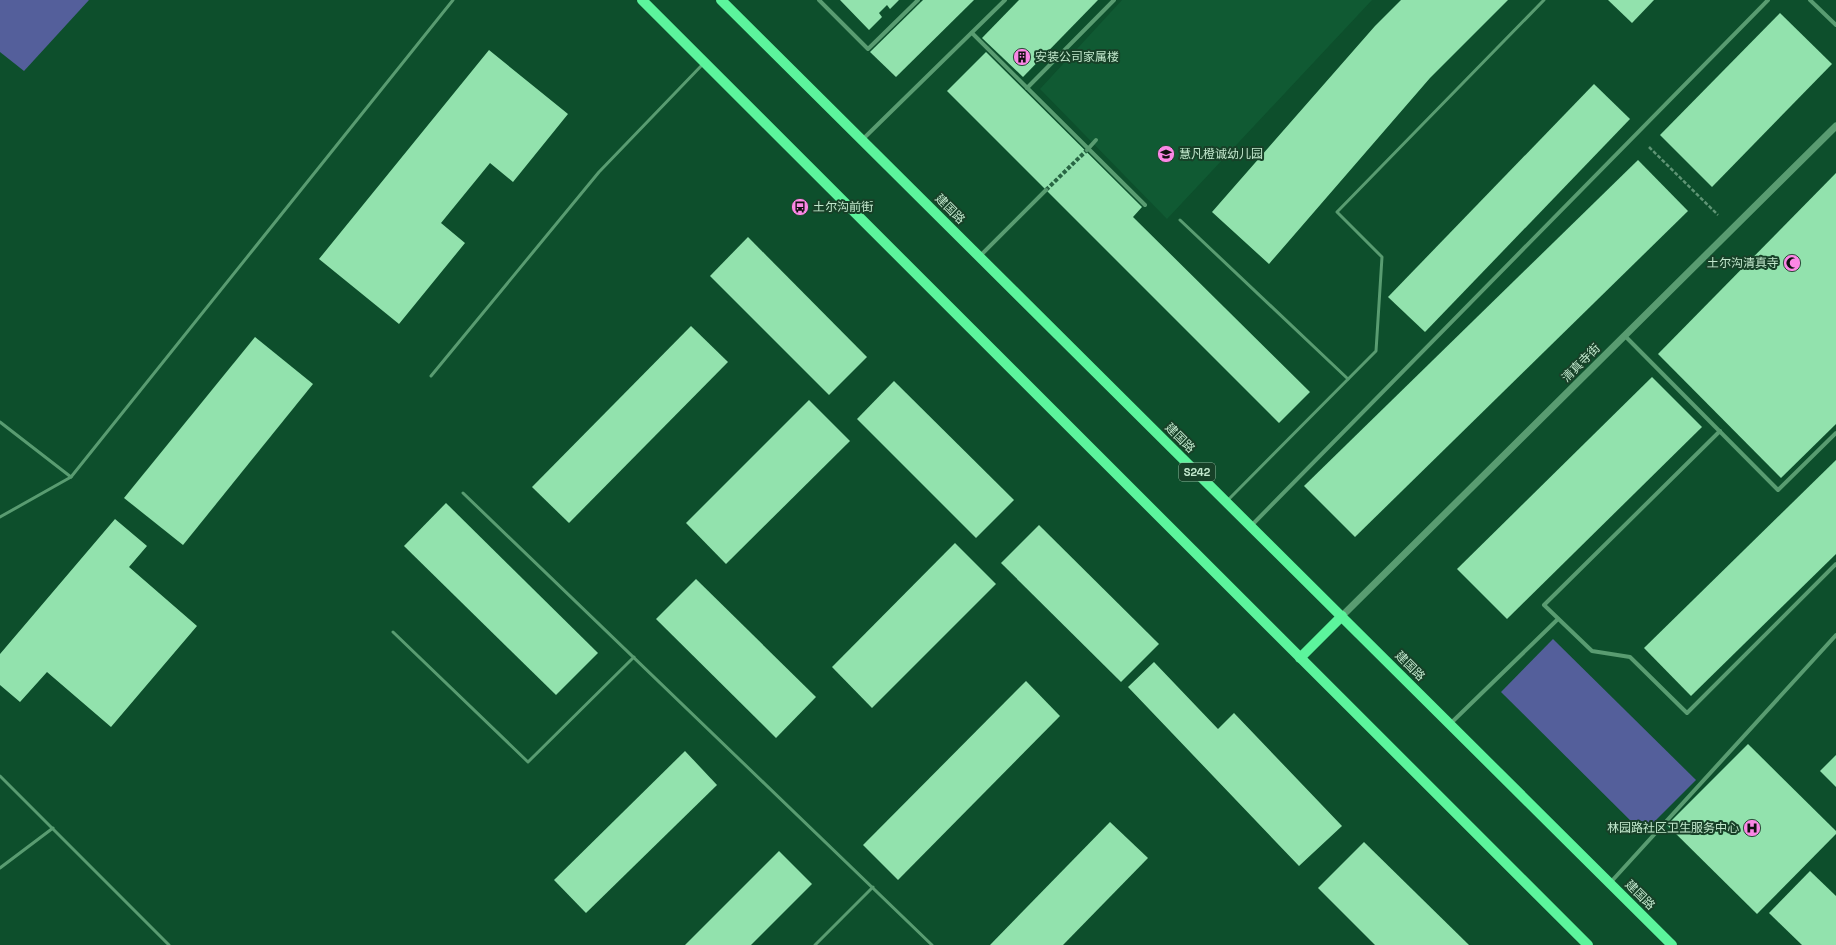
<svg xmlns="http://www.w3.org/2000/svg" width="1836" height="945" font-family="'Space Grotesk','Noto Sans SC',sans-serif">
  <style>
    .built { fill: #105a33 }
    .green { fill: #545f9b }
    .building { fill: #92e2ad }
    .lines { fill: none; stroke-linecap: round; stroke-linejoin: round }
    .minor-tunnel { stroke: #286644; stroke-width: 4; stroke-dasharray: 4 2; stroke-linecap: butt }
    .path { stroke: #5f9575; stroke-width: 2.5; stroke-dasharray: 4 2; stroke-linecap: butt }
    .service { stroke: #599c71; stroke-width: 3 }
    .minor { stroke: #599c71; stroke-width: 4 }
    .tertiary { stroke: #599c71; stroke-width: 7 }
    .primary { stroke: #5cf49c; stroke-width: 10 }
    .labels { text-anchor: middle; stroke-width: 4; stroke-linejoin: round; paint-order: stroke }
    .shield { fill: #174128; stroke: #8fb69c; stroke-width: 1 }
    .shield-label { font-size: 11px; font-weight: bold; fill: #c2e8cd }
    .poi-label { font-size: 12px; fill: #c2e8cd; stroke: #174128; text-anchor: start }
    .street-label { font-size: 12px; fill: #c2e8cd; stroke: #174128 }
  </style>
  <rect width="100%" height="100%" fill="#0d4f2c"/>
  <!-- built -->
  <path class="built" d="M1122,0H1372L1167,219L1040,89Z"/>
  <!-- green -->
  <g class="green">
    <path d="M0,0H89L24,71L0,52Z"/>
    <path d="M1553,639L1696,780L1643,833L1501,692Z"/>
  </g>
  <!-- building -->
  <g class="building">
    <path d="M840,0H899L890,9L887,5L879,13L882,17L869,30Z"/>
    <path d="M923,0H974L896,77L870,52Z"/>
    <path d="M1019,0H1098L1023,77L982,38Z"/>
    <path d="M1401,0H1508L1430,78L1269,264L1212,212L1375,26Z"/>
    <path d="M1608,0H1654L1632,23Z"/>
    <path d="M1780,13L1832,64L1712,187L1660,135Z"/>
    <path d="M489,50L568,114L513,182L490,163L441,223L465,243L399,324L319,259Z"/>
    <path d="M986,52L1142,207L1133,217L1310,392L1279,423L947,91Z"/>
    <path d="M1594,84L1630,119L1425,332L1388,297Z"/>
    <path d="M1638,160L1688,211L1355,537L1304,486Z"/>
    <path d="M1836,173V424L1781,478L1658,354Z"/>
    <path d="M748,237L867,357L829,395L710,276Z"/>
    <path d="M691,326L728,362L569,523L532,487Z"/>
    <path d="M255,337L313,384L183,545L124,498Z"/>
    <path d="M1652,377L1702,427L1507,619L1457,569Z"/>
    <path d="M894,381L1014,500L976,538L857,419Z"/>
    <path d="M809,400L850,441L726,564L686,523Z"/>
    <path d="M1836,460V554L1691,696L1644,648Z"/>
    <path d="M446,503L598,653L556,695L404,546Z"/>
    <path d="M115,519L147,546L129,567L197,626L111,727L47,672L20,702L0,685V654Z"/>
    <path d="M1039,525L1159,644L1121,682L1001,563Z"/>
    <path d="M955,543L996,584L872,708L832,667Z"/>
    <path d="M696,579L816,697L776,738L656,619Z"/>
    <path d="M1154,662L1218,729L1234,713L1342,826L1299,866L1128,687Z"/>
    <path d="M1026,681L1060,716L898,880L863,845Z"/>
    <path d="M1748,744L1836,831V834L1757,914L1667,825Z"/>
    <path d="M685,751L717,785L586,913L554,880Z"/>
    <path d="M1836,755V787L1820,771Z"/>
    <path d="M1110,822L1148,858L1063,945H990Z"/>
    <path d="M1364,842L1469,945H1375L1318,888Z"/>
    <path d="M779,851L812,884L751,945H685Z"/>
    <path d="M1810,871L1836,896V945H1802L1769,913Z"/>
  </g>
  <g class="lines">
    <!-- minor-tunnel -->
    <path class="minor-tunnel" d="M1046,190L1086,151"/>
    <!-- path -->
    <path class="path" d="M1649,147L1718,215"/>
    <!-- service -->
    <g class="service">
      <path d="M1180,220L1348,379"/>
      <path d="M431,376L599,172L703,64"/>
      <path d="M0,422L71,477"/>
      <path d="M463,493L932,945"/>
      <path d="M1227,501L1376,351L1382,257L1337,212L1544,0"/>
      <path d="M0,517L71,477L453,0"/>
      <path d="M393,632L528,762L634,657"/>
      <path d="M0,776L169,945"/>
      <path d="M0,868L53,828"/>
      <path d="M815,945L873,887"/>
    </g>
    <!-- minor -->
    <g class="minor">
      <path d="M819,0L868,49L918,0"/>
      <path d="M1810,0L1836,25"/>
      <path d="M972,33L1145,205"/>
      <path d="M1027,88L1114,0"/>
      <path d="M862,140L1005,0"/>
      <path d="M1087,150L1096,140"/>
      <path d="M980,256L1046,190"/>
      <path d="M1625,336L1778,490L1836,433"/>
      <path d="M1720,431L1544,605L1592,651L1630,657L1687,713L1836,564"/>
      <path d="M1251,526L1768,0"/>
      <path d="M1450,724L1558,619"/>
      <path d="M1610,883L1836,635"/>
    </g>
    <!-- tertiary -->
    <path class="tertiary" d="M1342,616L1836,126"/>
    <!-- primary -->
    <g class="primary">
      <path d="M642,0L1588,945"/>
      <path d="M721,0L1672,945"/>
      <path d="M1300,658L1342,616"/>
    </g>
  </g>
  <!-- icons -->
  <defs>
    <symbol id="building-disc" viewBox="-11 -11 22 22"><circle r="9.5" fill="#fb87e5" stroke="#174128"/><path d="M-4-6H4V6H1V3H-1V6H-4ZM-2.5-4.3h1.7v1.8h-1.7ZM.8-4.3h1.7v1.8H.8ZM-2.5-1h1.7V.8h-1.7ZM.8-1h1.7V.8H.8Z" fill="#111"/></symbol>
    <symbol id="school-disc" viewBox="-11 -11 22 22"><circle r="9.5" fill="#fb87e5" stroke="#174128"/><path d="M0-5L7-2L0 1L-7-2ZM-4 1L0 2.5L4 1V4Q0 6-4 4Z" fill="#111"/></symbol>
    <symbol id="bus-disc" viewBox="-11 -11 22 22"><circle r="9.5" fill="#fb87e5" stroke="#174128"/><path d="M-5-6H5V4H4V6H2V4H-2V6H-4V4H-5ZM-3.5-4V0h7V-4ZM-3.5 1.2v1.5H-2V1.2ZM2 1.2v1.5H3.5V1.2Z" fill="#111"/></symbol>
    <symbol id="mosque-disc" viewBox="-11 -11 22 22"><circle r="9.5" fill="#fb87e5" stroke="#174128"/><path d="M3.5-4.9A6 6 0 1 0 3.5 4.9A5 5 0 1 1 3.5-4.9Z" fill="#111"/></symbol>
    <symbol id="hospital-disc" viewBox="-11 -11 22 22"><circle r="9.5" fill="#fb87e5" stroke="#174128"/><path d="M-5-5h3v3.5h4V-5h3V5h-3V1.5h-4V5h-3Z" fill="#111"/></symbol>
  </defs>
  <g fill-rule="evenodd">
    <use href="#building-disc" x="1012" y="47" width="20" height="20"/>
    <use href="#school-disc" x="1156" y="144" width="20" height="20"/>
    <use href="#bus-disc" x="790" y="197" width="20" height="20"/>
    <use href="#mosque-disc" x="1782" y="253" width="20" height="20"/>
    <use href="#hospital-disc" x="1742" y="818" width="20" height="20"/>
  </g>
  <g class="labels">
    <!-- shield labels -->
    <rect class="shield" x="1179" y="463" width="36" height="18" rx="3"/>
    <g class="shield-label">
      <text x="1197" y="476">S242</text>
    </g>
    <!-- poi labels -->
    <g class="poi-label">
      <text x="1035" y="61">安装公司家属楼</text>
      <text x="1179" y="158">慧凡橙诚幼儿园</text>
      <text x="813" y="211">土尔沟前街</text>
      <text x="1779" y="267" text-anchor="end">土尔沟清真寺</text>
      <text x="1739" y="832" text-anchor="end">林园路社区卫生服务中心</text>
    </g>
    <!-- street labels -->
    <g class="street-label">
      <text transform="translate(950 209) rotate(45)" y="4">建国路</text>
      <text transform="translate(1581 363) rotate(-45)" y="4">清真寺街</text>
      <text transform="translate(1180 438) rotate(45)" y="4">建国路</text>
      <text transform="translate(1410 666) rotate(45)" y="4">建国路</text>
      <text transform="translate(1640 895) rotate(45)" y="4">建国路</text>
    </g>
  </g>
</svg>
